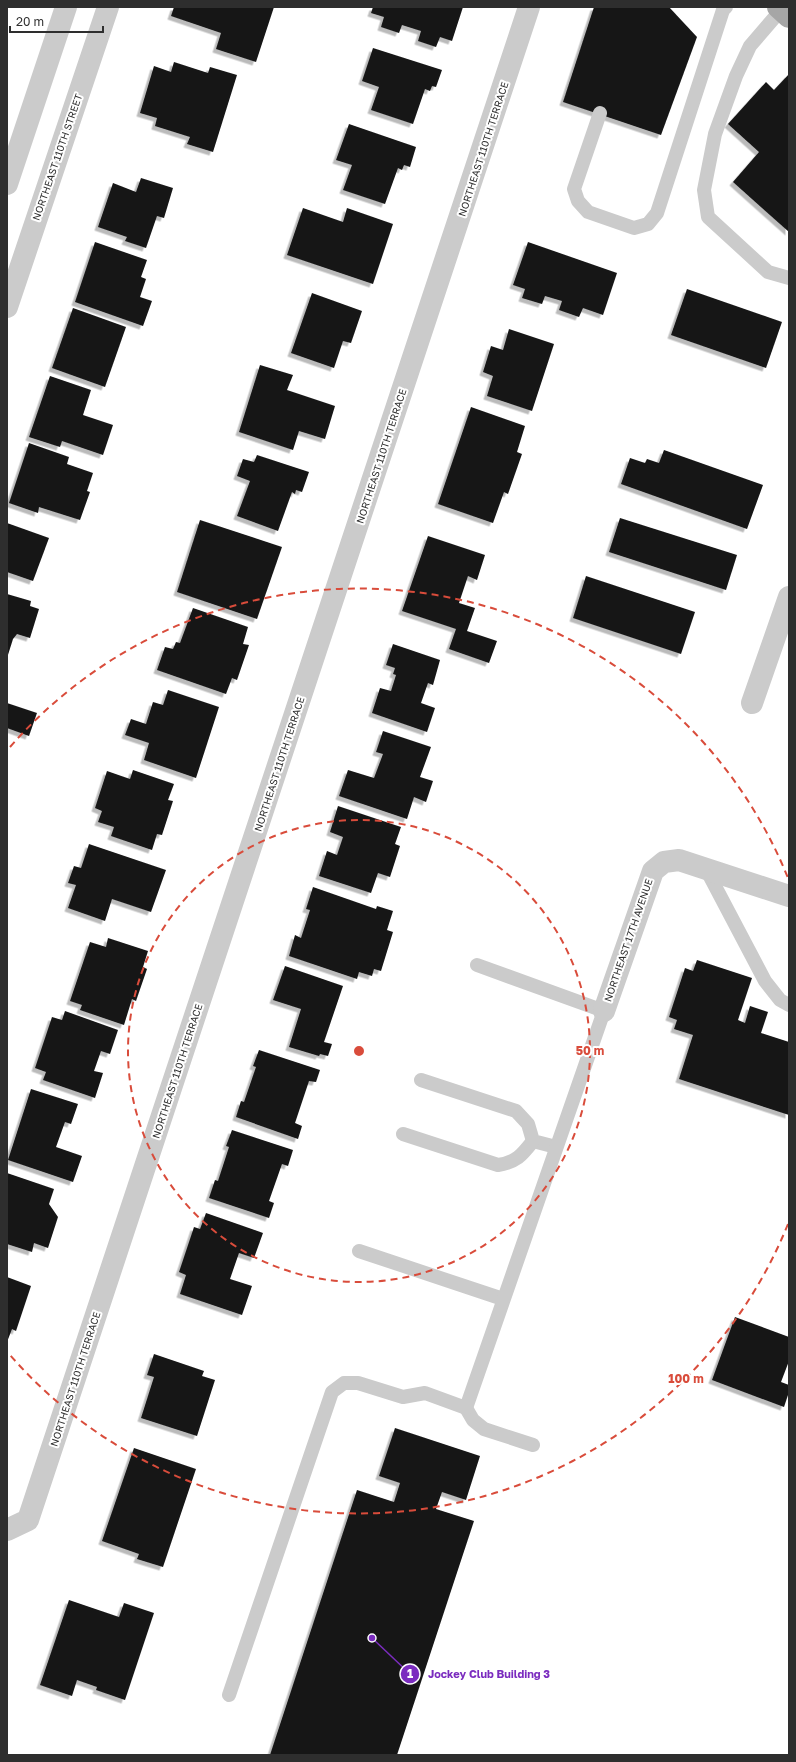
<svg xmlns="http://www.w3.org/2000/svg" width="796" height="1762" font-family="'Golos Text',sans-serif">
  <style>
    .building { fill: #151515; filter: url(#shadow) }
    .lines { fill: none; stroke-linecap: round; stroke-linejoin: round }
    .service { stroke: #cbcbcb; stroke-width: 14 }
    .minor { stroke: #cbcbcb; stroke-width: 22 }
    .primary { stroke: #a6a6a6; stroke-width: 22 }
    .ring { fill: none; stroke: #d94c3b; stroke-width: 2; stroke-dasharray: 7 5 }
    .labels { text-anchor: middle; stroke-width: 4; stroke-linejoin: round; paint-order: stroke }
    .street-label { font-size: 10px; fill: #2e2e2e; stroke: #fff }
    .centre { fill: #d94c3b; stroke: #fff; stroke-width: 2 }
    .ring-label { font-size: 12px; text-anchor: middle; font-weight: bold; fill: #d94c3b; stroke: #fff; stroke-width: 4; stroke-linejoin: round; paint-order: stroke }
    .leader { fill: none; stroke: #7b2cbf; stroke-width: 1.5 }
    .callout-dot { fill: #7b2cbf; stroke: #fff; stroke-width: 1.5 }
    .mark-label { font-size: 12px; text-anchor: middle; font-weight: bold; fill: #fff }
    .callout-label { font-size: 11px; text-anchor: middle; font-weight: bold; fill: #7b2cbf; stroke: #fff; stroke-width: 4; stroke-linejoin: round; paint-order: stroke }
  </style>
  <defs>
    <filter id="shadow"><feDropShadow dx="-3.5" dy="3.5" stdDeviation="0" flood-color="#0004"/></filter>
  </defs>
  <rect width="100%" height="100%" fill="#fff"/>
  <!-- building -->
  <g class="building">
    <path d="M174,7H274L256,62L216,49L221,33L171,16Z"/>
    <path d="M373,7H463L452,41L440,37L436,47L418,41L421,31L402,25L399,33L381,27L384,17L371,13Z"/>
    <path d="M594,7H669L697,37L661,135L563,102Z"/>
    <path d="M373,48L442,70L436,87L432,86L430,91L425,89L413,124L371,110L379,87L362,81Z"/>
    <path d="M174,62L208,73L210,67L237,75L213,152L187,144L190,137L155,126L157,118L140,113L154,66L171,72Z"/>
    <path d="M789,74V232L733,182L759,152L728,124L766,82L774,90Z"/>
    <path d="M349,124L416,147L410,167L404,165L402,170L398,168L385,204L343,190L352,165L336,160Z"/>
    <path d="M141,178L173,188L164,218L157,216L146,248L125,241L127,237L98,227L113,183L136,192Z"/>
    <path d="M303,208L343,222L347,208L393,224L373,284L287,255Z"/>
    <path d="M95,242L147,260L141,277L146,279L140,297L152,301L143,326L75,302Z"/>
    <path d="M528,242L617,273L603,315L583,308L579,317L559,310L562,301L545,296L542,304L522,298L525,289L513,285Z"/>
    <path d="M687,289L782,322L766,368L671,335Z"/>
    <path d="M312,293L362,311L351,343L343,341L334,368L291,353Z"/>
    <path d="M73,308L126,327L105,387L52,368Z"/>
    <path d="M509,329L554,344L532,411L487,396L493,376L483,372L491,346L503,350Z"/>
    <path d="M260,365L293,375L287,390L335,406L325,439L299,431L293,450L239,432Z"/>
    <path d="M50,376L91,390L83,415L113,425L103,455L62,441L60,447L29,437Z"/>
    <path d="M471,407L525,426L517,452L522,454L508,494L504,492L493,523L438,504Z"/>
    <path d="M29,443L69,457L67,464L93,473L87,491L90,492L80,520L39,507L38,513L9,503Z"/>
    <path d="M664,450L763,485L747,529L621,484L630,458L645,463L647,459L659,463Z"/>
    <path d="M257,455L309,472L302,492L296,490L295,494L292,492L278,531L237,516L250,481L237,476L243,459L254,462Z"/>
    <path d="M620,518L737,555L726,590L609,552Z"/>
    <path d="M200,520L282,547L257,619L177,592Z"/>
    <path d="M7,523L49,538L33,581L7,572Z"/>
    <path d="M428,536L485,555L477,580L468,576L459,603L475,608L467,631L497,641L489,663L449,649L456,629L402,611Z"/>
    <path d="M586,576L695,612L681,654L573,618Z"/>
    <path d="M7,594L31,601L30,606L39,609L30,638L17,634L13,639L7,658Z"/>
    <path d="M193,608L248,627L243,644L249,645L237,680L232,678L226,694L157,670L165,647L173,649L176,642L180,643Z"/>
    <path d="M393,644L440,660L433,685L428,683L421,703L435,708L427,732L372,713L380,688L391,691L396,675L393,674L395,668L386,665Z"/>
    <path d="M168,690L219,707L196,778L144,760L149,743L125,735L131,719L146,724L153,702L163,705Z"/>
    <path d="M7,703L37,713L29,736L7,728Z"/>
    <path d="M383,731L431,747L420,777L433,781L426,802L414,797L407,819L339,796L348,770L374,778L383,754L376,752Z"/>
    <path d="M133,770L174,784L168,800L173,801L162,835L157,834L152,850L111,836L114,827L98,822L102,811L95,808L107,771L130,779Z"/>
    <path d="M338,806L401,827L395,844L400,846L390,877L378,873L371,893L319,876L327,851L337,855L343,837L330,832Z"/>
    <path d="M89,844L166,870L151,912L112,899L105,921L68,908L76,885L68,883L74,866L81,868Z"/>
    <path d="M313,887L376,909L377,906L393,911L387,930L393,932L381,971L374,969L372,976L359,972L357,979L289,956L295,935L301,938L310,910L306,909Z"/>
    <path d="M108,938L148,951L143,967L147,969L136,1001L132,999L124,1025L80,1010L82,1005L70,1001L90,942L106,947Z"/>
    <path d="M697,960L752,978L738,1020L745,1023L750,1006L768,1012L761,1033L789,1042V1115L679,1079L693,1035L674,1029L677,1020L669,1017L685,968L693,971Z"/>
    <path d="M285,966L343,986L324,1042L332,1044L328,1056L320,1054L319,1056L289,1047L301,1009L273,1000Z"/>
    <path d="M65,1011L118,1030L110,1054L101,1051L94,1071L103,1073L95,1098L43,1080L46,1072L35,1068L52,1017L62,1020Z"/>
    <path d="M259,1050L320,1070L316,1082L309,1081L295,1123L302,1126L298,1139L236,1117L241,1101L244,1102L256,1067L253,1066Z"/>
    <path d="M31,1089L78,1104L71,1124L65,1122L56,1147L82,1156L73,1182L8,1160Z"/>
    <path d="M232,1130L293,1150L288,1166L282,1164L269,1201L274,1203L269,1218L209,1198L215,1180L218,1181L229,1147L226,1146Z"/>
    <path d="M7,1173L54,1189L49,1204L58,1217L48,1248L34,1243L32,1252L7,1244Z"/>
    <path d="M206,1213L263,1233L254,1258L239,1253L230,1279L252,1286L242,1315L180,1294L186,1275L179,1272L194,1227L200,1229Z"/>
    <path d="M7,1277L31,1286L16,1331L12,1329L7,1342Z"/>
    <path d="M735,1317L789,1337V1361L781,1382L789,1385V1392L784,1407L712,1380Z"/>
    <path d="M154,1354L204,1371L202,1376L215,1380L197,1436L141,1418L154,1377L147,1375Z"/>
    <path d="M395,1428L480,1456L466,1500L442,1492L436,1509L474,1521L397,1755H270L357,1490L394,1502L400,1483L379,1476Z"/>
    <path d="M134,1448L196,1469L163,1567L137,1559L139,1554L102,1541Z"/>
    <path d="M69,1600L119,1617L124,1603L154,1613L125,1700L96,1690L97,1687L77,1680L72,1696L40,1685Z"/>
  </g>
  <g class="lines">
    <!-- service -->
    <g class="service">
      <path d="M781,10L750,46L736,76L715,134L704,190L708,217L768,272L789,278"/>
      <path d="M600,113L574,189L578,201L588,212L634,228L648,224L657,213L723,10L726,7"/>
      <path d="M706,869L765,981L780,1000L789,1005"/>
      <path d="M421,1080L516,1111L528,1124L533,1141L556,1147"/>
      <path d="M403,1134L498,1165C517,1162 522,1155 533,1141"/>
      <path d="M359,1251L503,1299"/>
      <path d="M466,1408L473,1420L484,1429L533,1445"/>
      <path d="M229,1695L332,1392L344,1383H358L403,1397L425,1393L466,1408L604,1011L477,965"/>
    </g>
    <!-- minor -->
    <g class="minor">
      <path d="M7,184L66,7"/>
      <path d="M7,307L108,7"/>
      <path d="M752,703L789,597"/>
      <path d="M604,1011L653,871L664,862L679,860L789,896"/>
      <path d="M7,1530L28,1520L529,7"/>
    </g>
    <!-- primary -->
    <path class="primary" d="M778,7L789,17"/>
  </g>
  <!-- distance rings -->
  <g class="ring">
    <circle cx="359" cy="1051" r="231"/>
    <path d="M788 1224A463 463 0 0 1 10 1355M10 747A463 463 0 0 1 788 878"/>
  </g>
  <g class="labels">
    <!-- street labels -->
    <g class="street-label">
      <text transform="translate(483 149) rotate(-72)" y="4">NORTHEAST 110TH TERRACE</text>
      <text transform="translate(57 157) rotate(-71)" y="4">NORTHEAST 110TH STREET</text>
      <text transform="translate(381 456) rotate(-72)" y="4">NORTHEAST 110TH TERRACE</text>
      <text transform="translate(279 764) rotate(-72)" y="4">NORTHEAST 110TH TERRACE</text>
      <text transform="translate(628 940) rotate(-71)" y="4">NORTHEAST 17TH AVENUE</text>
      <text transform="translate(177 1071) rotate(-72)" y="4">NORTHEAST 110TH TERRACE</text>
      <text transform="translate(75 1379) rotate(-72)" y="4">NORTHEAST 110TH TERRACE</text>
    </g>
  </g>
  <circle cx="359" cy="1051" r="6" class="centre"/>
  <g class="ring-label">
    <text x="590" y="1055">50 m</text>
    <text x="686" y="1383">100 m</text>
  </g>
  <!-- callouts -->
  <path class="leader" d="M372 1638L410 1674"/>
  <g class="callout-dot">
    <circle cx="372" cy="1638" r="4"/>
    <circle cx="410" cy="1674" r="10"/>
  </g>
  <g class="mark-label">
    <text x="410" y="1678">1</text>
  </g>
  <g class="callout-label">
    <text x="489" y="1678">Jockey Club Building 3</text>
  </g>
  <!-- border -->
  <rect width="796" height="1762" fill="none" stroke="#2e2e2e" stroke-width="16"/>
  <!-- scale -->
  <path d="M10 26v6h93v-6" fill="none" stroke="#2e2e2e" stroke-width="2"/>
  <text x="16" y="26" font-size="12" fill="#2e2e2e" stroke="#ffffff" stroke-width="3" paint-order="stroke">20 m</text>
</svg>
